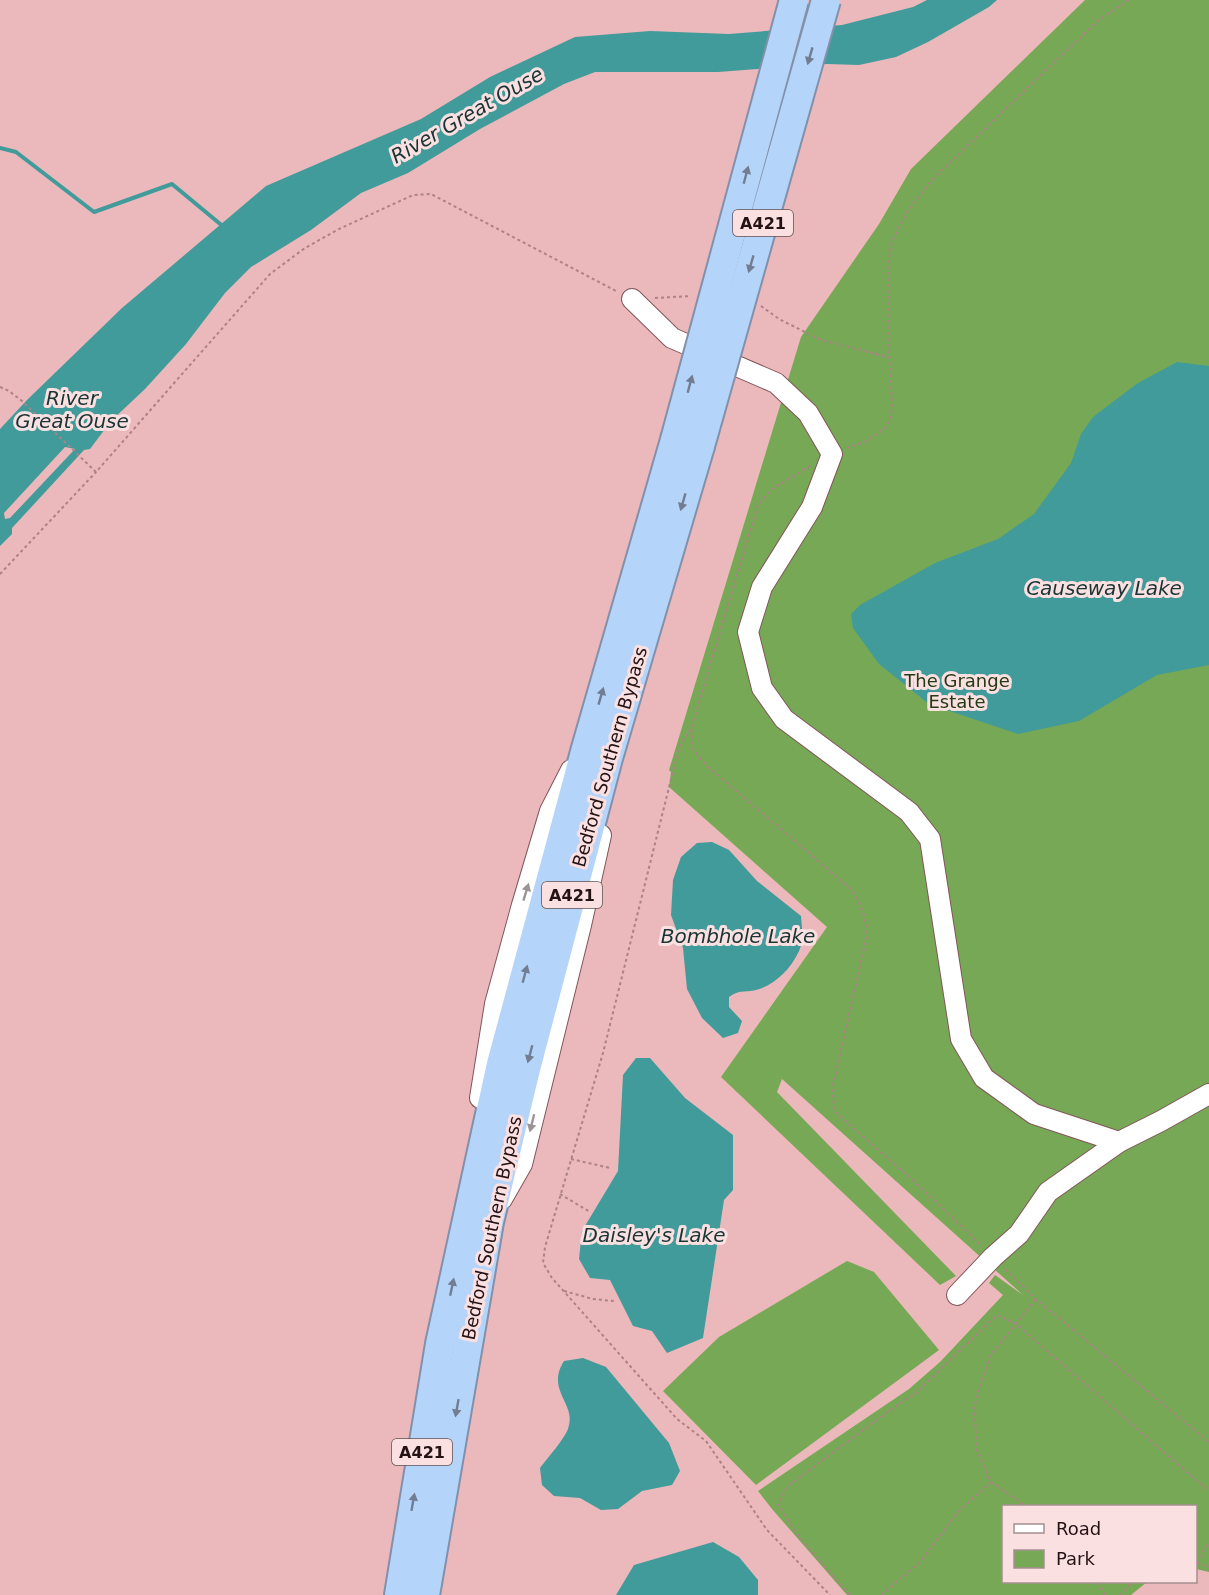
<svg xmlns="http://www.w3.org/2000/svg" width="1209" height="1595" font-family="'DejaVu Sans',sans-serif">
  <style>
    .green { fill: #77a855 }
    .water { fill: #419b9a; fill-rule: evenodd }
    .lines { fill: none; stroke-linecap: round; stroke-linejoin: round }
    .stream { stroke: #419b9a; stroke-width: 4 }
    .minor-casing { stroke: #82565a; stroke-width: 22 }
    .highway-casing { stroke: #8290aa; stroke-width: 32 }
    .path { stroke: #ab8286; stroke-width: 2; stroke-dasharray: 3 3; stroke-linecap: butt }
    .minor { stroke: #fff; stroke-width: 20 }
    .highway { stroke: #b4d4fa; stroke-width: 28 }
    .highway-bridge-casing { stroke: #8290aa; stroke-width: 32; stroke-linecap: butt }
    .highway-bridge { stroke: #b4d4fa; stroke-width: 28 }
    .oneway { fill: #737d92 }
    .oneway2 { fill: #9c9495 }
    .labels { text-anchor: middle; stroke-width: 6; stroke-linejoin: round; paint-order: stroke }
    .shield { fill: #fbe0e2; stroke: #645052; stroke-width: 1.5 }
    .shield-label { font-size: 16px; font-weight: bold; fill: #241214 }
    .park-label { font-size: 18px; fill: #243a13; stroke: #fbe0e2 }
    .street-label { font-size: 18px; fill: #241214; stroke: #fbe0e2 }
    .water-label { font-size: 20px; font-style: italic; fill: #193535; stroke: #fbe0e2 }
  </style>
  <rect width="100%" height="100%" fill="#ebb8bc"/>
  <!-- green -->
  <g class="green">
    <path d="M1085,0H1209V1572L1196,1569V1506H1004V1582H1147L1131,1595H847L772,1509L758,1491L909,1389L940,1362L1003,1295L989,1283L995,1275L1023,1295L782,1079L777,1092L956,1276L940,1285L721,1077L827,927L669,787L671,772L669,770L801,337L879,224L911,169Z"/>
    <path d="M847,1261L874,1272L939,1350L756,1485L663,1391L719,1337Z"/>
  </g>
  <!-- water -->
  <g class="water">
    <path d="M927,0H997L989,7L928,42L896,57L859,65L827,64L718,72H595L564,84L480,129L408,173L361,193L311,230L251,267L225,293L186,344L145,389L111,421L90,449L84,450L12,528V534L0,546V429L27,400L122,308L266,186L421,119L490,77L575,37L650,31L729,34L842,25L913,7ZM65,447L75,449L10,518L5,519L4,513Z"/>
    <path d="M1177,362L1209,366V665L1157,675L1079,721L1018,734L929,704L879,664L853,628L851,614L860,605L935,563L998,539L1034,514L1071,463L1081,434L1093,417L1138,383Z"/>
    <path d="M712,842L729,850L757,881L801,916C802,927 804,943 798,953C790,970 773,986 756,990C744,993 740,989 729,997V1007L742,1021L738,1033L723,1038L702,1018L687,989L683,948L671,915L673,880L681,857L697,843Z"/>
    <path d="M636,1058H650L685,1098L733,1135V1190L724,1200L703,1338L667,1353L652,1331L633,1326L610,1280L590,1278L579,1259L582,1231L618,1171L623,1075Z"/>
    <path d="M583,1358L606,1367L669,1443L680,1471L672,1485L642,1491L618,1509L601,1510L580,1498L554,1496L542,1485L540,1468C548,1457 563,1441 568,1429C578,1404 545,1391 564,1361Z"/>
    <path d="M713,1542L739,1557L758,1580V1595H616L634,1565Z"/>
  </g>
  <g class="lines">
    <!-- stream -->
    <path class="stream" d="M0,148L16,152L94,212L172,184L225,228"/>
    <defs>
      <g id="minor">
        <path d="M632,299L672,338L776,383L808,413L832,454L812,507L762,587L748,632L762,688L784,719L909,812L930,839L961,1039L984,1078L1034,1114L1119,1142"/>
        <path d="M480,1098L495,1004L522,905L550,811L571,770"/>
        <path d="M502,1199L522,1164L581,925L601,835"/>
        <path d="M957,1295L993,1257L1019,1234L1048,1192L1119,1142L1161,1121L1209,1094"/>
      </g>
      <g id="highway">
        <path d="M399,1595L440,1344L501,1064L585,752L675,440"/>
        <path d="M425,1595L489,1222L526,1069L608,758L700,446"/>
      </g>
    </defs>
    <!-- minor casing -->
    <use href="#minor" class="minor-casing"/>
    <!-- highway casing -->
    <use href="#highway" class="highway-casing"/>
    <!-- path -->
    <g class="path">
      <path d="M655,298L691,296"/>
      <path d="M761,306L779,319L821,340L888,357"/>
      <path d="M0,387L9,391L22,401L96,472L270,274L305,248L339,229L413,195L431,194L618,292"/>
      <path d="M847,448L865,442L884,429L890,420L892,409L889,347L888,264L892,241L907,212L933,179L1022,93L1099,20L1129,0"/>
      <path d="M810,466L772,489L758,505L691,729L693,749L707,766L851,889C861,904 866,917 867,935L832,1090L835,1112L915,1182L982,1246"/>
      <path d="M0,574L96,472"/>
      <path d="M691,729L679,747L603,1053L545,1247L543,1263L552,1278L677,1419L706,1441L767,1530L830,1595"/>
      <path d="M571,1159L610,1168"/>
      <path d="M560,1194L590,1212"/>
      <path d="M1005,1269L1036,1299L1209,1442"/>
      <path d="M564,1291L593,1299L614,1301"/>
      <path d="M991,1482L1026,1506"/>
      <path d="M1196,1562L1209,1543"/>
      <path d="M1197,1562L1209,1567"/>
      <path d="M1098,1582L1105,1595"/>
      <path d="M850,1595L799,1537L778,1504L787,1487L886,1413L916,1393L997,1315L1016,1324L1209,1491"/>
      <path d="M881,1595L920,1562L958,1512L991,1482L977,1450L974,1407L990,1356L1036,1299"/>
      <path d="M1120,1595L1133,1582"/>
    </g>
    <!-- minor -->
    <use href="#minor" class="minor"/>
    <!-- highway -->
    <use href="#highway" class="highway"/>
    <defs>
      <g id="highway-bridge">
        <path d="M675,440L794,0"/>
        <path d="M700,446L826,0"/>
      </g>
    </defs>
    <!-- highway-bridge casing -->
    <use href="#highway-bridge" class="highway-bridge-casing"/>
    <!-- highway-bridge -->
    <use href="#highway-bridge" class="highway-bridge"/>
  </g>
  <!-- one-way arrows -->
  <defs><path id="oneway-solid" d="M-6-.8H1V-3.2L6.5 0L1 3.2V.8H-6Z" transform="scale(1.5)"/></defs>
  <g class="oneway">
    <use href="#oneway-solid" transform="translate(810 56) rotate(106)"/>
    <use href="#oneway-solid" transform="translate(746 175) rotate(-75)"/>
    <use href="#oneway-solid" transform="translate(751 264) rotate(106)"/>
    <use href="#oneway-solid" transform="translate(690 384) rotate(-75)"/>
    <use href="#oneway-solid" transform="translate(683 502) rotate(106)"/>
    <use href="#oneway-solid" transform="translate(601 696) rotate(-74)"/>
    <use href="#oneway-solid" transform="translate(525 974) rotate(-75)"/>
    <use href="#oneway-solid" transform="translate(530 1054) rotate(105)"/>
    <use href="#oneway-solid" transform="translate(452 1287) rotate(-78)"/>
    <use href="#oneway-solid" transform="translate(457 1408) rotate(100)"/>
    <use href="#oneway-solid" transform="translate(413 1502) rotate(-80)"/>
  </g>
  <g class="oneway2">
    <use href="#oneway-solid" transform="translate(526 892) rotate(-73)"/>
    <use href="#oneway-solid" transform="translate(532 1123) rotate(104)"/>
  </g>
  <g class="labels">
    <!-- shield labels -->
    <g class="shield">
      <rect x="733" y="210" width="60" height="26" rx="4.5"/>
      <rect x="542" y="882" width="60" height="26" rx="4.5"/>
      <rect x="392" y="1439" width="60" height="26" rx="4.5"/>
    </g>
    <g class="shield-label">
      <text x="763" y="229">A421</text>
      <text x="572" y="901">A421</text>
      <text x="422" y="1458">A421</text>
    </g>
    <!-- park labels -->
    <g class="park-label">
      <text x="957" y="687">The Grange<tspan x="957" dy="21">Estate</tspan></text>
    </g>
    <!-- street labels -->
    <g class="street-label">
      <text transform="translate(610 757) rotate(-74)" y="6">Bedford Southern Bypass</text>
      <text transform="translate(492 1228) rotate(-78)" y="6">Bedford Southern Bypass</text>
    </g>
    <!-- water labels -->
    <g class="water-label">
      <text transform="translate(467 115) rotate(-30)" y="7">River Great Ouse</text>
      <text x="72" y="405">River<tspan x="72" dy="23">Great Ouse</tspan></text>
      <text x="1104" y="595">Causeway Lake</text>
      <text x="738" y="943">Bombhole Lake</text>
      <text x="654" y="1242">Daisley's Lake</text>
    </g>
  </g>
  <!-- legend -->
  <rect x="1002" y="1505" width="195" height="78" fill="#fbe0e2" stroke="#a58e90" stroke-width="1.5"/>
  <rect x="1014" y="1524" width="30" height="9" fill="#ffffff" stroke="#a58e90" stroke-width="1.5"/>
  <text x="1056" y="1535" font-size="18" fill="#241214">Road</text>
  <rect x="1014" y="1550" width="30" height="18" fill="#77a855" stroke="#a58e90" stroke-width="1.5"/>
  <text x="1056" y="1565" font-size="18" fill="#241214">Park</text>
</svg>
